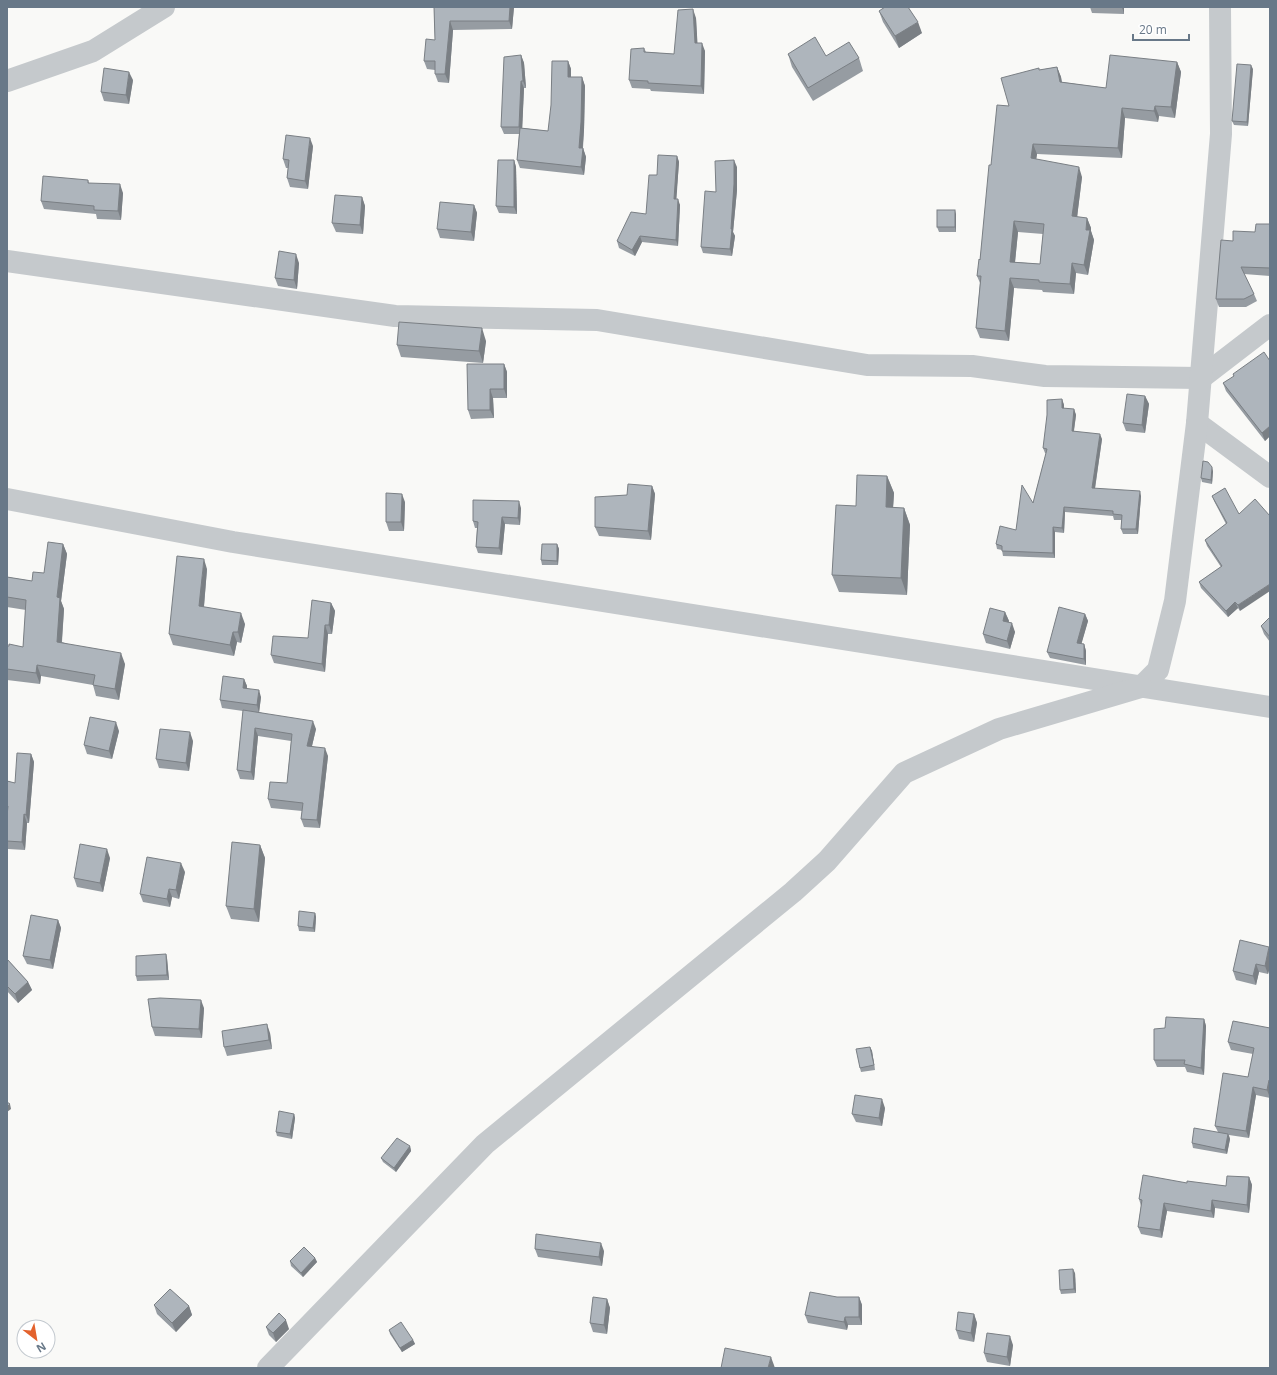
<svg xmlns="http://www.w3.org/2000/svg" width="1277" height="1375" font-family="'Open Sans',sans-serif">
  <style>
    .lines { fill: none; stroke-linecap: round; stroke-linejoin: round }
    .minor { stroke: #c5c9cc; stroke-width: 22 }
    .tertiary { stroke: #c5c9cc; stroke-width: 22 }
    .wall { fill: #969ca2; fill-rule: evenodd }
    .shaded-wall { fill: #7a7f84 }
    .building { fill: #aeb5bc; stroke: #7a7f84; fill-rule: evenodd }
  </style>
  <rect width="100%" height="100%" fill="#f9f9f7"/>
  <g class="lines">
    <!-- minor -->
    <g class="minor">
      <path d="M7,81L93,51L164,7"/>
      <path d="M7,261L395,316L597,320L867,365L972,366L1045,376L1201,378L1270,325"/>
      <path d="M1197,423L1270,477"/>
      <path d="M7,499L233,542L1270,707"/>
      <path d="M1141,687L1158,670L1175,601L1197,423L1221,134L1220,7"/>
    </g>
    <!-- tertiary -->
    <path class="tertiary" d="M268,1368L485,1144L793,892L827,861L904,773L999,729L1141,687"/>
  </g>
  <!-- wall -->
  <g class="wall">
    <path d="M434,7H514L512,29L453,30L449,83L438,82L435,74V70L427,69L424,61L435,40Z"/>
    <path d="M1090,7H1124V14L1092,13Z"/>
    <path d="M879,11L922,33L899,48L883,22Z"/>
    <path d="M696,18L697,43L705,51L704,94L651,91L650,89L632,88L629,80L644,48L646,52L674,54Z"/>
    <path d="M788,54L859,58L863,71L813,101L792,67Z"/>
    <path d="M521,55L524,63L526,88H524L522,128L548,131L568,61L571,69V77H582L585,86L584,130L583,148L586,157L584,175L520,168L517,160L519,134H504L501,127Z"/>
    <path d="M1177,62L1181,72L1175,118L1159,116L1158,122L1125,118L1122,158L1037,154L1036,159L1082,177L1077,217L1087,218L1091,228V231L1094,240L1088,275L1076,273L1074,294L1043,292L1042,290L1014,288L1009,341L980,338L976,328L980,283L977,276L980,260L991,165L1009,106L1039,70L1057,67L1061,77L1062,82L1106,88ZM1018,232L1043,234L1040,264L1015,262Z"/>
    <path d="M1253,69L1248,126L1234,125L1232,121Z"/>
    <path d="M133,80L129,104L104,101L101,92Z"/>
    <path d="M313,146L308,189L290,187L287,178L288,168H286L283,159Z"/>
    <path d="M677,156L679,162L676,199L680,205L678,246L642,242L635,256L619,248L617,241L646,214L657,175Z"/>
    <path d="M514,160L516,167L517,214L499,213L496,206Z"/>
    <path d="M737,167V190L733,232L735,236L732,256L703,253L701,247L716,192Z"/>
    <path d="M88,180L89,183L123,193L121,220L97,219L96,214L44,209L41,201Z"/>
    <path d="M362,197L365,206L363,234L336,232L332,223Z"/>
    <path d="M474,205L477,213L474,241L440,238L437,229Z"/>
    <path d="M956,214V232H939L937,227Z"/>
    <path d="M1270,224V276L1244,274L1254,294L1257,301L1246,307H1219L1216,299L1233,241L1255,232Z"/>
    <path d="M299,263L297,289L278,286L275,278Z"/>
    <path d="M486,341L483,363L401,357L397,345Z"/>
    <path d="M1270,361V436L1265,441L1226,391L1223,383L1234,377L1233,374Z"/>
    <path d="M504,364L507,372V398H493L494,418L471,419L468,410Z"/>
    <path d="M1145,396L1149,404L1145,433L1126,431L1123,423Z"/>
    <path d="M1062,399L1064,405V409H1074L1076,415L1074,431L1102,439L1095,489L1141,496L1138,534H1123L1121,529L1122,520H1114L1113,516L1065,512L1064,533L1055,532V558L1003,556L1002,550L997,549L996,544L1016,530L1033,503L1046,453H1045L1043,448Z"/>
    <path d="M1213,471L1212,484L1202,482L1201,478Z"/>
    <path d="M887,476L894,493L893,508H904L910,525L907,595L839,592L832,575L856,506Z"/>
    <path d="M652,486L655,494L651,540L599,536L595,527L627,495Z"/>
    <path d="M1225,488L1240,611L1238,608L1228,617L1201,588L1199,582L1221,567L1207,546L1205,540L1226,524L1214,501L1212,496Z"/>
    <path d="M405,502L404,531H389L386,522Z"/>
    <path d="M521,508L520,525L505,524L502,555L478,553L476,547L477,528H475L473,521Z"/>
    <path d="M63,544L67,554L61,601L64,609L62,642L125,664L119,700L96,696L93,685L41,676L40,684L7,680V646L23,647L26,610L7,607V577L32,581L44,573Z"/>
    <path d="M557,544L559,549L558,565H542L541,560Z"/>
    <path d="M207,569L204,607L245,624L241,643L237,642L234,656L173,645L169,634Z"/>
    <path d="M331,603L335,611L332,634H328L325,672L274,663L271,655L308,638Z"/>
    <path d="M1005,612L1009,621L1008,622L1015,632L1010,649L986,643L983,634Z"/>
    <path d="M1085,614L1088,621L1081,644H1084L1086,651V665L1050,658L1047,652Z"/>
    <path d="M1270,617V642L1264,634L1261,626Z"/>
    <path d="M244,679L247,686V688L261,697L259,712L316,729L312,746L328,756L320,828L304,827L301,819L302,811L271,808L268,799L287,783L291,741L258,736L254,780L240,779L237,770L243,711L222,708L220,700Z"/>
    <path d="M119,731L112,759L87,754L84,745Z"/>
    <path d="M193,741L189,771L159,768L156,759Z"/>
    <path d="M31,754L34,762L29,823H27L25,850L8,849L7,846V781L15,783Z"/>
    <path d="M260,845L265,858L259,922L231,919L226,906Z"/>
    <path d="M110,858L103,892L77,887L74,878Z"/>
    <path d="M185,872L179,899L172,897L170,907L143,902L140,894Z"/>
    <path d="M315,913L316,917L315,932L299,931L298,926Z"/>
    <path d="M58,920L61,928L53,969L27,964L23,956Z"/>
    <path d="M1270,948V967L1268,974L1259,972L1256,985L1236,980L1233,971Z"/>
    <path d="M166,954L167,958L169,980L137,981L136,976Z"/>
    <path d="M7,959L28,982L32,990L18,1003L7,991Z"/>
    <path d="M204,1008L202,1038L155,1036L152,1027Z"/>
    <path d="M1204,1019L1206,1026L1204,1075L1187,1072L1185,1067H1157L1154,1060L1165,1028Z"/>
    <path d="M1270,1028V1098L1256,1095L1249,1138L1229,1135L1230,1139L1227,1154L1193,1148L1192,1143L1218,1132L1215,1126L1248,1077L1253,1054L1231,1050L1228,1042Z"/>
    <path d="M270,1033L272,1049L227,1056L224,1047Z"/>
    <path d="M870,1047L872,1051L875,1070L861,1072L860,1068Z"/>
    <path d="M885,1108L882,1126L856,1122L852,1114Z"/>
    <path d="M294,1114L295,1118L292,1139L277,1136L276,1132Z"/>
    <path d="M410,1146L411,1151L396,1172L383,1162L381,1158Z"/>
    <path d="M1249,1177L1252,1185L1249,1213L1215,1208L1214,1218L1167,1211L1162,1238L1141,1234L1138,1227L1141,1206L1139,1199L1187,1183L1226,1186Z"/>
    <path d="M535,1249L604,1251L602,1266L538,1257Z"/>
    <path d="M315,1258L317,1262L303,1277L291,1266L290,1261Z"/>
    <path d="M1075,1273L1076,1293L1061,1294L1060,1290Z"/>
    <path d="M837,1297H859L862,1305V1325H848L847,1330L808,1323L805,1315Z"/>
    <path d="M607,1299L610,1308L607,1334L593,1332L590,1323Z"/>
    <path d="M154,1305L189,1306L192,1315L176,1332L157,1314Z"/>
    <path d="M974,1314L977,1323L974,1342L959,1339L956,1330Z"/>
    <path d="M266,1327L289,1329L276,1342L269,1335Z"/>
    <path d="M389,1330L413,1340L415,1344L402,1352L390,1334Z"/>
    <path d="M1013,1345L1010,1366L987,1362L984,1353Z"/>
  </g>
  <!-- shaded-wall -->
  <g class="shaded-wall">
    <path d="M510,7H514L512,29L509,21Z"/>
    <path d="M1122,7H1124V14Z"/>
    <path d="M693,9L696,18L698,51L695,43Z"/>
    <path d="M450,21L453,30L449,83L445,74Z"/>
    <path d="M918,22L922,33L899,48L895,36Z"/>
    <path d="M702,43L705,51L704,94L701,86Z"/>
    <path d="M521,55L524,63L526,88L523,81Z"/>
    <path d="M568,61L571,69V86L568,77Z"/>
    <path d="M1177,62L1181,72L1175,118L1171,107Z"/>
    <path d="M1251,65L1253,69L1248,126L1247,122Z"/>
    <path d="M1057,67L1061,77L1063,92L1060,82Z"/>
    <path d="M129,72L133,80L129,104L126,95Z"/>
    <path d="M582,77L585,86L584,130L582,156L579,148Z"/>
    <path d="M521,81L524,88L522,134L519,127Z"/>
    <path d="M1155,106L1159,116L1158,122L1154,111Z"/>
    <path d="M1122,108L1125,118L1122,158L1118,148Z"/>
    <path d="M310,138L313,146L308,189L305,181Z"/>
    <path d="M1033,144L1037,154L1035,168L1031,158Z"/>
    <path d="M583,148L586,157L584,175L581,167Z"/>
    <path d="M677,156L679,162L676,205L674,199Z"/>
    <path d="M514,160L516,167L517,214L514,207Z"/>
    <path d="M734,160L737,167V190L733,232L735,236L732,256L730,249Z"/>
    <path d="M1079,167L1082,177L1076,226L1072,216Z"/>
    <path d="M120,184L123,193L121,220L118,211Z"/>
    <path d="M362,197L365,206L363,234L360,225Z"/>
    <path d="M678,199L680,205L678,246L676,240Z"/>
    <path d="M474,205L477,213L474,241L471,232Z"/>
    <path d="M955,210L956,214V232L955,227Z"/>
    <path d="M1087,218L1091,228V231L1094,240L1088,275L1084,265Z"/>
    <path d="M1014,221L1018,232L1014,272L1010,262Z"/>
    <path d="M640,236L642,242L635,256L632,250Z"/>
    <path d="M296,254L299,263L297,289L294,280Z"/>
    <path d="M1072,263L1076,273L1074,294L1070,284Z"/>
    <path d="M1010,278L1014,288L1009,341L1005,331Z"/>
    <path d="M482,328L486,341L483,363L479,351Z"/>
    <path d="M504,364L507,372V398L504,389Z"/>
    <path d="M490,389L493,398L494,418L490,410Z"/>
    <path d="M1145,396L1149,404L1145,433L1142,425Z"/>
    <path d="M1062,399L1064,405V414L1062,408Z"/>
    <path d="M1074,409L1076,415L1073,436L1072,431Z"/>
    <path d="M1270,426V436L1265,441L1262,433Z"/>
    <path d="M1100,434L1102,439L1094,494L1092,488Z"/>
    <path d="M1212,467L1213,471L1212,484L1211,480Z"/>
    <path d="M887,476L894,493L892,524L886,507Z"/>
    <path d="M652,486L655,494L651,540L648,531Z"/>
    <path d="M1140,491L1141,496L1138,534L1136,529Z"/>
    <path d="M402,494L405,502L404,531L401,522Z"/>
    <path d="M519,501L521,508L520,525L518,518Z"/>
    <path d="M1064,507L1065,512L1064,533L1062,528Z"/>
    <path d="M904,508L910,525L907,595L901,578Z"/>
    <path d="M502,517L505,524L502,555L499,548Z"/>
    <path d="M1053,527L1055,532V558L1053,553Z"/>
    <path d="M63,544L67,554L61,601L64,609L61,652L57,642V597Z"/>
    <path d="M557,544L559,549L558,565L557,561Z"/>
    <path d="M204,559L207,569L203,617L199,606Z"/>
    <path d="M1270,584V591L1240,611L1238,605Z"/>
    <path d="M1235,602L1238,608L1228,617L1226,611Z"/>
    <path d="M331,603L335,611L332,634L329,625Z"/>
    <path d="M1005,612L1009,621L1006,629L1003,621Z"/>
    <path d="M241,613L245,624L241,643L238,632Z"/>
    <path d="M1085,614L1088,621L1080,649L1077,643Z"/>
    <path d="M1012,623L1015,632L1010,649L1007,641Z"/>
    <path d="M325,625L328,634L325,672L322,664Z"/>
    <path d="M233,632L237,642L234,656L230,645Z"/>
    <path d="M1084,644L1086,651V665L1084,659Z"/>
    <path d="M121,653L125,664L119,700L115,689Z"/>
    <path d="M37,665L41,676L40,684L36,673Z"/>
    <path d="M244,679L247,686L246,695L243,688Z"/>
    <path d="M259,690L261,697L259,713L257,705Z"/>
    <path d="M313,721L316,729L310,754L307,746Z"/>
    <path d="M116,722L119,731L112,759L109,751Z"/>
    <path d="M255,728L258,736L254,780L251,772Z"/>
    <path d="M190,732L193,741L189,771L186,763Z"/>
    <path d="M325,748L328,756L320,828L317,820Z"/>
    <path d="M31,754L34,762L29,823L26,815Z"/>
    <path d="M24,814L27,823L25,850L22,842Z"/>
    <path d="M260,845L265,858L259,922L254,909Z"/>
    <path d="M107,849L110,858L103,892L100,883Z"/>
    <path d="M181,863L185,872L179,899L176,890Z"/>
    <path d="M169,889L172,897L170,907L167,899Z"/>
    <path d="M315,913L316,917L315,932L313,928Z"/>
    <path d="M58,920L61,928L53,969L50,960Z"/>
    <path d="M1269,947L1270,967L1268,974L1265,966Z"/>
    <path d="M166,954L167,958L169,980L167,975Z"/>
    <path d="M1256,964L1259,972L1256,985L1253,976Z"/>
    <path d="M28,982L32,990L18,1003L15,994Z"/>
    <path d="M201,1000L204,1008L202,1038L199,1029Z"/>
    <path d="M1204,1019L1206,1026L1204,1075L1201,1068Z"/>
    <path d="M267,1024L270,1033L272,1049L269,1040Z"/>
    <path d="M870,1047L872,1051L875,1070L874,1065Z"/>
    <path d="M1269,1080L1270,1083V1098L1267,1090Z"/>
    <path d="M1253,1087L1256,1095L1249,1138L1246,1131Z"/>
    <path d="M882,1099L885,1108L882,1126L879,1118Z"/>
    <path d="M10,1104L11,1109L7,1112V1107Z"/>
    <path d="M294,1114L295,1118L292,1139L290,1134Z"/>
    <path d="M1228,1134L1230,1139L1227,1154L1225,1150Z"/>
    <path d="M410,1146L411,1151L396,1172L394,1168Z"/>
    <path d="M1249,1177L1252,1185L1249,1213L1247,1205Z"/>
    <path d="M1212,1200L1215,1208L1214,1218L1211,1211Z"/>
    <path d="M1164,1203L1167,1211L1162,1238L1160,1230Z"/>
    <path d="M601,1243L604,1251L602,1266L599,1257Z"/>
    <path d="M315,1258L317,1262L303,1277L301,1273Z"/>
    <path d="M1073,1269L1075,1273L1076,1293L1074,1289Z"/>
    <path d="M859,1297L862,1305V1325L859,1317Z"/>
    <path d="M607,1299L610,1308L607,1334L604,1325Z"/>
    <path d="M189,1306L192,1315L176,1332L172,1323Z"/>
    <path d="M974,1314L977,1323L974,1342L971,1333Z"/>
    <path d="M845,1317L848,1325L847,1330L844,1322Z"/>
    <path d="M286,1320L289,1329L276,1342L273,1333Z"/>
    <path d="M1010,1336L1013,1345L1010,1366L1007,1357Z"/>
    <path d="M413,1340L415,1344L402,1352L400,1348Z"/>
    <path d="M771,1357L775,1368H768Z"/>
  </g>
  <!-- building -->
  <g class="building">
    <path d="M434,7H510L509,21H450L445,74H435V61H424L426,39L435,40Z"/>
    <path d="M885,7H908L918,22L895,36L879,11Z"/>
    <path d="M693,9L695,43H702L701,86L648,83V81L629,80L631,49L644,48V52L674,54L678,10Z"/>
    <path d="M815,37L826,56L849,42L859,58L808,88L788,54Z"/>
    <path d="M521,55L523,81H521L519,127H501L504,57Z"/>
    <path d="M1110,55L1177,62L1171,107L1155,106L1154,111L1122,108L1118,148L1033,144L1031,158L1079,167L1072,216L1087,218L1086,230H1090L1084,265L1072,263L1070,284L1039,282V280L1010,278L1005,331L976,328L981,276H977L979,259L980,260L989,165H991L997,105L1009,106L1001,78L1039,68V70L1057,67L1060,82L1106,88ZM1014,221L1044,224L1040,264L1010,262Z"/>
    <path d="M552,61H568V77H582L581,122L579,148H583L581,167L517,160L520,128L548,131L551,105Z"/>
    <path d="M1237,64L1251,65L1247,122L1232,121Z"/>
    <path d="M104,68L129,72L126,95L101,92Z"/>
    <path d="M286,135L310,138L305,181L287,178L289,160L283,159Z"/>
    <path d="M658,155L677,156L674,199H678L676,240L640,236L632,250L617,241L631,212L646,214L649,175H657Z"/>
    <path d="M498,160H514V207L496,206Z"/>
    <path d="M734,160V184L731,229H732L730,249L701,247L705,191L716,192L715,161Z"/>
    <path d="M43,176L88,180V183L120,184L118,211L94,210V206L41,201Z"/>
    <path d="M335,195L362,197L360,225L332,223Z"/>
    <path d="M440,202L474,205L471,232L437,229Z"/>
    <rect x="937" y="210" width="18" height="17"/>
    <path d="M1256,224H1270V268L1241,267L1254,294L1244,299H1216L1221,240L1233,241V231L1255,232Z"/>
    <path d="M279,251L296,254L294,280L275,278Z"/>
    <path d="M399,322L482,328L479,351L397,345Z"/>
    <path d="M1264,352L1270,361V426L1262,433L1223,383L1234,376L1233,374Z"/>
    <path d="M467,364H504V389H490V410H468Z"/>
    <path d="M1127,394L1145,396L1142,425L1123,423Z"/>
    <path d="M1062,399V408L1074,409L1072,431L1100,434L1092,488L1140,491L1136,529H1121L1122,515L1113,514V511L1064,507L1062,528L1053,527V553L1002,551V546L996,544L1000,526L1016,530L1022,485L1033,503L1047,449L1043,448L1047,415V400Z"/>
    <path d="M1203,461L1208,462L1212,467L1211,480L1201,478Z"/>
    <path d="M857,475L887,476L886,507L904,508L901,578L832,575L836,505L856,506Z"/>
    <path d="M628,484L652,486L648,531L595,527V497L627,495Z"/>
    <path d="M1225,488L1239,514L1255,499L1270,516V572H1269L1270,573V584L1238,605L1235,602L1226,611L1199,582L1222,566L1205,540L1227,523L1212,496Z"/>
    <path d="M386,493L402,494L401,522H386Z"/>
    <path d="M473,500L519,501L518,518L502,517L499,548L476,547L478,522L473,521Z"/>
    <path d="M48,542L63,544L57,597L60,598L57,642L121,653L115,689L93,685L95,675L37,665L36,673L7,669V646H9V644L23,647L26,600L7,597V577L32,581L33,572L44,573Z"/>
    <path d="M542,544H557V561L541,560Z"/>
    <path d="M177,556L204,559L199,606L241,613L238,632H233L230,645L169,634Z"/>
    <path d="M312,600L331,603L329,625H325L322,664L271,655L273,636L308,638Z"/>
    <path d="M1059,607L1085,614L1077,643L1084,644V659L1047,652Z"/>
    <path d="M990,608L1005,612L1003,621L1012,623L1007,641L983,634Z"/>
    <path d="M1270,617V637L1261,626Z"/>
    <path d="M223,676L244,679L243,688L259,690L257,705L220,700Z"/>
    <path d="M243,710L313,721L307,746L325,748L317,820L301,819L303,803L268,799L270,782L287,783L292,734L255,728L251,772L237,770Z"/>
    <path d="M90,717L116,722L109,751L84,745Z"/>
    <path d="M160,729L190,732L186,763L156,759Z"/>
    <path d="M17,753L31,754L26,815L24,814L22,842L7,841V816L8,806H7V781L15,783Z"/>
    <path d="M232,842L260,845L254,909L226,906Z"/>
    <path d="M80,844L107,849L100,883L74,878Z"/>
    <path d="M147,857L181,863L176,890L169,889L167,899L140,894Z"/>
    <path d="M299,911L315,913L313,928L298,926Z"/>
    <path d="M31,915L58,920L50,960L23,956Z"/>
    <path d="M1240,940L1269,947L1265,966L1256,964L1253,976L1233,971Z"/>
    <path d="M166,954L167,975L136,976V956Z"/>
    <path d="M7,959L28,982L15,994L7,986Z"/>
    <path d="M160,998L201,1000L199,1029L152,1027L148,999Z"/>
    <path d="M1166,1017L1204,1019L1201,1068L1184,1064L1185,1060H1154V1029L1165,1028Z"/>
    <path d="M1233,1021L1270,1028V1080H1269L1267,1090L1253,1087L1246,1131L1215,1126L1223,1073L1248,1077L1254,1048L1228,1042Z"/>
    <path d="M267,1024L269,1040L224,1047L222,1031Z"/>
    <path d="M870,1047L874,1065L860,1068L856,1049Z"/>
    <path d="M855,1095L882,1099L879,1118L852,1114Z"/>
    <path d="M7,1102L10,1104L7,1107Z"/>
    <path d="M279,1111L294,1114L290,1134L276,1132Z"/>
    <path d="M1194,1128L1228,1134L1225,1150L1192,1143Z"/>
    <path d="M397,1138L410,1146L394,1168L381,1158Z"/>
    <path d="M1143,1175L1187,1183V1181L1226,1186L1227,1176L1249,1177L1247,1205L1212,1200L1211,1211L1164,1203L1160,1230L1138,1227L1142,1200L1139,1199Z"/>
    <path d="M536,1234L601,1243L599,1257L535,1249Z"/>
    <path d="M304,1247L315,1258L301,1273L290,1261Z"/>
    <path d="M1073,1269L1074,1289L1060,1290L1059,1270Z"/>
    <path d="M170,1289L189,1306L172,1323L154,1305Z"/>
    <path d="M810,1292L837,1297H859V1317H845L844,1322L805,1315Z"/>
    <path d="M593,1297L607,1299L604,1325L590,1323Z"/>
    <path d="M958,1312L974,1314L971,1333L956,1330Z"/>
    <path d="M279,1313L286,1320L273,1333L266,1327Z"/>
    <path d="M401,1322L413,1340L400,1348L389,1330Z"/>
    <path d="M987,1333L1010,1336L1007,1357L984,1353Z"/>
    <path d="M725,1348L771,1357L768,1368H721Z"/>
  </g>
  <!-- border -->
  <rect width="1277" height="1375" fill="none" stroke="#687888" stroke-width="16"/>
  <!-- north arrow -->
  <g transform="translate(36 1339) rotate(149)"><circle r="19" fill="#ffffff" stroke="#c3c9cf"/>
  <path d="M0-3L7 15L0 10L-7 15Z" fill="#e3622d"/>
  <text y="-6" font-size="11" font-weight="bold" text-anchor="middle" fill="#687888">N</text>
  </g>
  <!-- scale -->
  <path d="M1133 34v6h56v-6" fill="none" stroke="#687888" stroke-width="2"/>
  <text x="1139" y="34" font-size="12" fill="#687888" stroke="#ffffff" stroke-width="3" paint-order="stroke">20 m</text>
</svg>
